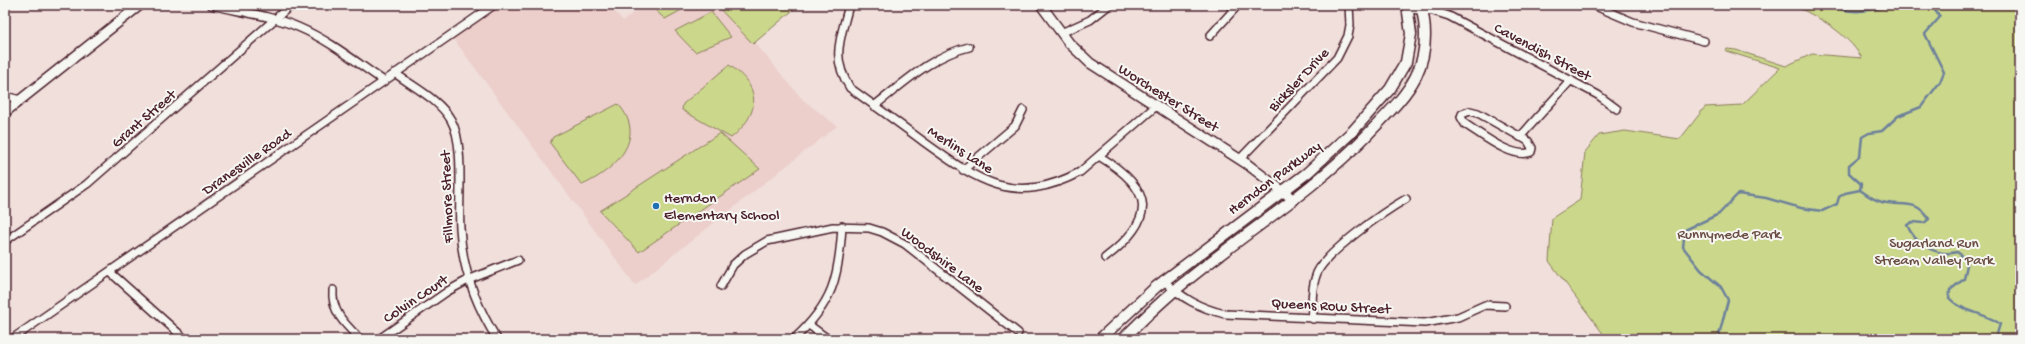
<svg xmlns="http://www.w3.org/2000/svg" width="2025" height="344" font-family="'Gochi Hand',sans-serif">
  <style>
    .built { fill: #eccecb }
    .green { fill: #cbd88b; stroke: #8a7c5b }
    .lines { fill: none; stroke-linecap: round; stroke-linejoin: round }
    .stream { stroke: #6d809b; stroke-width: 2.5 }
    .minor-casing { stroke: #4a1f2b; stroke-width: 10 }
    .tertiary-casing { stroke: #4a1f2b; stroke-width: 12 }
    .secondary-casing { stroke: #4a1f2b; stroke-width: 13 }
    .minor { stroke: #f6f6f2; stroke-width: 7 }
    .tertiary { stroke: #f6f6f2; stroke-width: 9 }
    .secondary { stroke: #f6f6f2; stroke-width: 10 }
    .poi-dot { fill: #1f6fb2; stroke: #f6f6f2; stroke-width: 1.5 }
    .labels { text-anchor: middle; stroke-width: 4; stroke-linejoin: round; paint-order: stroke }
    .street-label { font-size: 15px; fill: #4a1f2b; stroke: #f6f6f2 }
    .poi-label { font-size: 15px; fill: #4a1f2b; stroke: #f6f6f2; text-anchor: start }
    .park-label { font-size: 15px; fill: #6a4d43; stroke: #f6f6f2 }
  </style>
  <rect width="100%" height="100%" fill="#f0dfdb"/>
  <filter id="ink" filterUnits="userSpaceOnUse"><feTurbulence type="fractalNoise" baseFrequency=".025" numOctaves="2"/><feDisplacementMap in="SourceGraphic" scale="8" xChannelSelector="R" yChannelSelector="G"/><feConvolveMatrix kernelMatrix="1 2 1 2 8 2 1 2 1" color-interpolation-filters="sRGB"/></filter>
  <g filter="url(#ink)">
    <!-- built -->
    <path class="built" d="M501,5H609L623,21L643,5H718L755,43L803,100L837,126L635,285L453,38Z"/>
    <!-- green -->
    <g class="green">
      <path d="M665,5H685L687,7L665,19L655,10Z"/>
      <path d="M716,5H799L753,44Z"/>
      <path d="M1793,5H2020V339H1607L1549,261L1552,218L1580,200L1585,152L1599,135L1625,131L1680,139L1705,107L1742,105L1780,68L1726,51L1727,49L1736,50L1786,66L1812,54L1862,58C1846,32 1820,18 1793,5Z"/>
      <path d="M711,12L731,37L695,52L675,31Z"/>
      <path d="M729,65C762,87 761,113 731,138L682,110L683,104Z"/>
      <path d="M618,104C649,138 614,171 582,185L550,143L553,137Z"/>
      <path d="M720,133L760,169L639,252L600,211Z"/>
    </g>
    <g class="lines">
      <!-- stream -->
      <g class="stream">
        <path d="M1830,5C1852,16 1870,10 1893,5"/>
        <path d="M1897,5L1920,8L1928,5"/>
        <path d="M1860,190C1867,195 1873,200 1882,202C1903,207 1915,198 1929,219L1924,223L1912,222L1907,225C1915,244 1936,257 1957,252L1968,260L1964,279L1950,290L1949,298C1963,313 1984,312 2000,324L1996,337L1998,339"/>
        <path d="M1718,339L1728,300L1721,287L1701,270L1683,247L1685,230L1719,214L1738,194L1766,198L1801,208L1822,211L1837,204L1839,197L1845,193L1860,190L1861,184L1849,173V165L1860,156L1862,137L1869,133L1882,131L1898,116L1921,107L1940,82L1944,72L1925,34L1940,17L1931,5"/>
      </g>
      <defs>
        <g id="minor">
          <path d="M211,5C240,12 270,15 298,27C329,40 356,62 384,81"/>
          <path d="M849,5C841,38 830,57 850,88C875,106 900,124 924,142C978,181 1014,207 1080,172L1156,106"/>
          <path d="M1593,5L1633,22L1704,41"/>
          <path d="M1408,9L1433,11L1449,16L1598,95L1617,109"/>
          <path d="M1061,33L1090,20L1109,5"/>
          <path d="M1210,36L1238,5"/>
          <path d="M395,73C413,87 439,99 451,120C465,144 458,199 460,228C462,269 475,304 497,339"/>
          <path d="M5,96L20,100"/>
          <path d="M874,106C904,83 931,56 969,47"/>
          <path d="M1470,111L1478,113L1528,141L1532,148L1531,152C1513,160 1481,134 1465,124L1461,117L1462,114Z"/>
          <path d="M1520,137L1571,80"/>
          <path d="M1099,156C1155,190 1157,218 1105,258"/>
          <path d="M1240,159L1337,58L1348,36L1350,25L1349,5"/>
          <path d="M963,170L1015,126L1023,110"/>
          <path d="M5,241L87,184L291,5"/>
          <path d="M110,272L185,339"/>
          <path d="M1163,280C1182,298 1199,308 1225,314L1425,323L1458,317L1485,305L1505,306"/>
          <path d="M721,286L733,265L745,254L767,241L833,227L869,228L882,232L905,244L1018,333"/>
          <path d="M333,290C331,312 346,325 360,339"/>
          <path d="M1313,319C1312,304 1311,288 1317,273C1326,252 1385,211 1406,199"/>
          <path d="M809,325L828,339"/>
          <path d="M12,339L494,5"/>
          <path d="M379,339L448,291L468,280L518,260"/>
          <path d="M794,339C833,303 839,278 842,226"/>
        </g>
        <g id="tertiary">
          <path d="M1041,5L1069,43L1090,63L1247,164L1294,200"/>
          <path d="M5,112L140,5"/>
        </g>
        <g id="secondary">
          <path d="M1100,339L1156,287L1307,173L1353,131L1390,89L1406,62L1411,34L1407,5"/>
          <path d="M1123,339C1143,319 1163,299 1185,282C1246,232 1313,191 1368,134C1385,116 1405,98 1416,76C1427,53 1427,29 1421,5"/>
        </g>
      </defs>
      <!-- minor casing -->
      <use href="#minor" class="minor-casing"/>
      <!-- tertiary casing -->
      <use href="#tertiary" class="tertiary-casing"/>
      <!-- secondary casing -->
      <use href="#secondary" class="secondary-casing"/>
      <!-- minor -->
      <use href="#minor" class="minor"/>
      <!-- tertiary -->
      <use href="#tertiary" class="tertiary"/>
      <!-- secondary -->
      <use href="#secondary" class="secondary"/>
    </g>
  </g>
  <!-- markers -->
  <circle class="poi-dot" cx="656" cy="206" r="4"/>
  <g class="labels">
    <!-- street labels -->
    <g class="street-label">
      <text transform="translate(1543 51) rotate(28)" y="5">Cavendish Street</text>
      <text transform="translate(1298 79) rotate(-47)" y="5">Bicksler Drive</text>
      <text transform="translate(1169 97) rotate(32)" y="5">Worchester Street</text>
      <text transform="translate(143 118) rotate(-41)" y="5">Grant Street</text>
      <text transform="translate(961 149) rotate(33)" y="5">Merlins Lane</text>
      <text transform="translate(246 161) rotate(-35)" y="5">Dranesville Road</text>
      <text transform="translate(1274 177) rotate(-37)" y="5">Herndon Parkway</text>
      <text transform="translate(446 197) rotate(-92)" y="5">Fillmore Street</text>
      <text transform="translate(943 259) rotate(37)" y="5">Woodshire Lane</text>
      <text transform="translate(415 298) rotate(-34)" y="5">Colvin Court</text>
      <text transform="translate(1331 305) rotate(3)" y="5">Queens Row Street</text>
    </g>
    <!-- poi labels -->
    <g class="poi-label">
      <text x="664" y="202">Herndon<tspan x="664" dy="17">Elementary School</tspan></text>
    </g>
    <!-- park labels -->
    <g class="park-label">
      <text x="1729" y="238">Runnymede Park</text>
      <text x="1934" y="247">Sugarland Run<tspan x="1934" dy="17">Stream Valley Park</tspan></text>
    </g>
  </g>
  <!-- margin -->
  <rect width="2025" height="344" fill="none" stroke="#f6f6f2" stroke-width="20"/>
  <rect x="10" y="10" width="2005" height="324" fill="none" stroke="#4a1f2b" stroke-width="1.5" filter="url(#ink)"/>
</svg>
